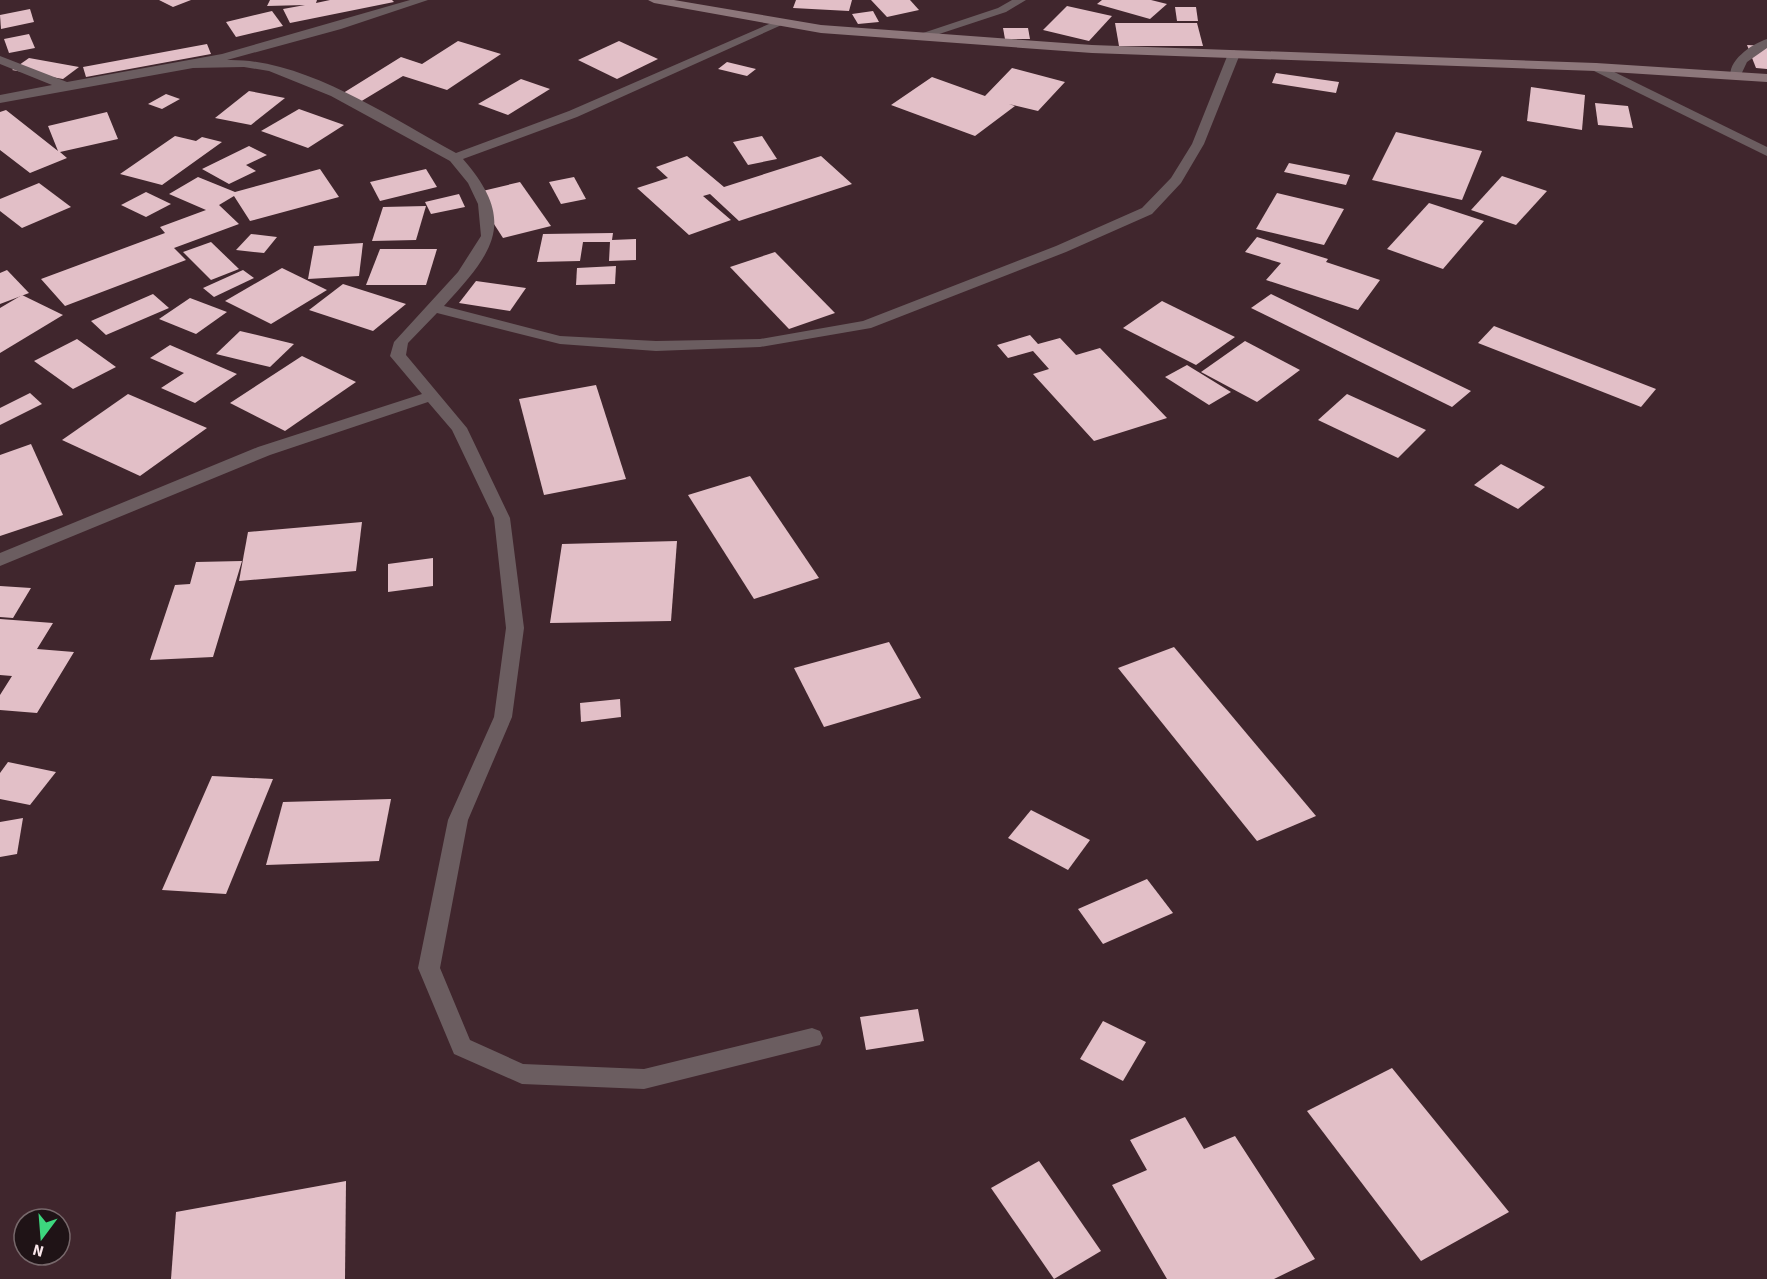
<svg xmlns="http://www.w3.org/2000/svg" width="1767" height="1279" font-family="'Source Sans 3',sans-serif">
  <style>
    .building { fill: #e2bfc7 }
    .lines { fill: none; stroke-linecap: round; stroke-linejoin: round }
    .street { fill: #6b5d60; fill-rule: evenodd }
    .secondary { fill: #8d777b; fill-rule: evenodd }
  </style>
  <rect width="100%" height="100%" fill="#40262d"/>
  <!-- building -->
  <g class="building">
    <path d="M159,0H191L173,7Z"/>
    <path d="M270,0H317L316,3L330,0H392L394,2L290,23L283,9L305,5L267,6Z"/>
    <path d="M796,0H852L849,11L793,8Z"/>
    <path d="M871,0H910L919,10L887,17Z"/>
    <path d="M1102,0H1151L1167,4L1150,19L1097,4Z"/>
    <path d="M1067,6L1112,16L1089,41L1043,30Z"/>
    <path d="M1175,7H1196L1198,21H1177Z"/>
    <path d="M30,9L34,22L1,29L0,15Z"/>
    <path d="M272,11L283,26L236,37L226,22Z"/>
    <path d="M873,11L879,22L858,24L852,14Z"/>
    <path d="M1115,23H1197L1203,46H1119Z"/>
    <path d="M1003,28H1028L1030,39H1005Z"/>
    <path d="M29,34L35,48L9,53L4,39Z"/>
    <path d="M458,41L501,54L447,90L403,76L360,102L340,95L401,57L422,64Z"/>
    <path d="M619,41L658,59L617,79L578,60Z"/>
    <path d="M207,44L211,54L86,77L83,67Z"/>
    <path d="M1747,45L1767,46V69L1756,68Z"/>
    <path d="M29,58L79,67L63,79L12,70Z"/>
    <path d="M727,62L756,69L747,76L718,69Z"/>
    <path d="M1012,68L1065,82L1038,111L1009,104L1015,106L975,136L891,105L932,77L985,96Z"/>
    <path d="M1276,73L1339,82L1336,93L1272,83Z"/>
    <path d="M521,79L550,89L508,115L478,104Z"/>
    <path d="M1531,87L1585,95L1582,130L1527,121Z"/>
    <path d="M249,91L285,98L251,125L215,118Z"/>
    <path d="M166,94L180,99L162,109L148,104Z"/>
    <path d="M1595,103L1628,106L1633,128L1598,125Z"/>
    <path d="M299,109L344,125L308,148L261,131Z"/>
    <path d="M6,110L58,151L48,126L107,112L118,139L60,152L67,158L30,173L0,150V112Z"/>
    <path d="M1396,132L1482,151L1462,200L1372,180Z"/>
    <path d="M175,136L196,141L202,137L222,142L162,185L120,174Z"/>
    <path d="M762,136L777,159L748,165L733,142Z"/>
    <path d="M249,146L267,155L246,165L256,171L229,184L202,169Z"/>
    <path d="M687,156L724,187L821,156L852,184L739,221L710,194L703,196L731,220L689,235L637,188L668,178L656,167Z"/>
    <path d="M1289,163L1350,175L1346,185L1284,172Z"/>
    <path d="M320,169L339,197L250,221L234,196L219,205L239,224L174,248L186,260L65,306L41,279L165,233L160,227L206,210L169,194L198,177L235,192Z"/>
    <path d="M426,169L437,187L380,201L370,182Z"/>
    <path d="M1502,176L1547,191L1516,225L1471,210Z"/>
    <path d="M574,177L586,199L561,204L549,182Z"/>
    <path d="M520,182L551,226L503,238L474,193Z"/>
    <path d="M39,183L71,207L22,228L0,211V199Z"/>
    <path d="M146,192L171,204L146,217L121,205Z"/>
    <path d="M1277,193L1344,209L1324,245L1256,229Z"/>
    <path d="M459,194L465,207L431,214L425,202Z"/>
    <path d="M1429,203L1484,221L1443,269L1387,249Z"/>
    <path d="M426,206L416,240L372,241L383,207Z"/>
    <path d="M613,233L612,240L636,239V260L609,261L610,242H583L580,261L537,262L543,234Z"/>
    <path d="M251,234L277,237L264,253L236,250Z"/>
    <path d="M1257,237L1328,259L1326,262L1380,280L1358,310L1266,280L1281,263L1245,252Z"/>
    <path d="M211,242L239,269L211,280L183,252Z"/>
    <path d="M363,243L359,276L308,279L314,246Z"/>
    <path d="M380,249H437L426,285H366Z"/>
    <path d="M775,252L835,313L789,329L730,267Z"/>
    <path d="M616,266L615,284L576,285L577,268Z"/>
    <path d="M282,268L327,290L271,324L225,301Z"/>
    <path d="M7,270L29,293L0,304V273Z"/>
    <path d="M243,270L254,278L214,297L203,288Z"/>
    <path d="M476,281L526,288L510,311L459,303Z"/>
    <path d="M343,284L406,304L373,331L309,310Z"/>
    <path d="M153,294L169,308L106,335L91,321Z"/>
    <path d="M1271,294L1471,391L1452,407L1251,308Z"/>
    <path d="M22,295L63,315L0,353V308Z"/>
    <path d="M190,298L227,312L196,334L159,319Z"/>
    <path d="M1162,301L1235,337L1196,365L1123,328Z"/>
    <path d="M1494,326L1656,389L1641,407L1478,343Z"/>
    <path d="M240,331L294,344L270,367L216,354Z"/>
    <path d="M1030,335L1038,344L1060,338L1076,355L1100,348L1167,418L1094,441L1033,374L1049,369L1033,351L1008,358L997,345Z"/>
    <path d="M77,339L116,367L73,389L34,361Z"/>
    <path d="M1245,341L1300,370L1257,402L1201,372Z"/>
    <path d="M170,345L237,374L195,403L161,388L184,373L150,358Z"/>
    <path d="M302,356L356,382L285,431L230,403Z"/>
    <path d="M1187,365L1231,392L1209,405L1165,377Z"/>
    <path d="M596,385L626,479L544,495L519,399Z"/>
    <path d="M30,393L42,404L0,425V408Z"/>
    <path d="M128,394L207,428L140,476L62,440Z"/>
    <path d="M1347,394L1426,430L1398,458L1318,420Z"/>
    <path d="M31,444L63,515L0,536V455Z"/>
    <path d="M1501,464L1545,487L1518,509L1474,485Z"/>
    <path d="M750,476L819,578L754,599L688,495Z"/>
    <path d="M362,522L356,571L239,581L248,532Z"/>
    <path d="M677,541L671,621L550,623L562,544Z"/>
    <path d="M433,558V586L388,592V564Z"/>
    <path d="M242,561L213,657L150,660L175,585L190,584L196,562Z"/>
    <path d="M0,586L31,588L13,618L0,617Z"/>
    <path d="M0,619L53,623L37,649L74,652L37,713L0,710V695L12,676L0,675Z"/>
    <path d="M889,642L921,698L824,727L794,668Z"/>
    <path d="M1174,647L1316,816L1257,841L1118,668Z"/>
    <path d="M620,699L621,717L581,722L580,703Z"/>
    <path d="M8,762L56,772L30,805L0,799V773Z"/>
    <path d="M212,776L273,779L226,894L162,890Z"/>
    <path d="M391,799L379,861L266,865L283,802Z"/>
    <path d="M1031,810L1090,840L1068,870L1008,838Z"/>
    <path d="M23,818L17,854L0,857V822Z"/>
    <path d="M1147,879L1173,913L1103,944L1078,909Z"/>
    <path d="M918,1009L924,1041L866,1050L860,1017Z"/>
    <path d="M1103,1021L1146,1042L1123,1081L1080,1059Z"/>
    <path d="M1392,1068L1509,1212L1421,1261L1307,1111Z"/>
    <path d="M1185,1117L1204,1149L1235,1136L1315,1259L1274,1279H1167L1112,1185L1147,1170L1130,1140Z"/>
    <path d="M1039,1161L1101,1251L1054,1279L991,1188Z"/>
    <path d="M346,1181L345,1279H171L176,1212Z"/>
  </g>
  <g class="lines">
    <!-- street -->
    <g class="street">
      <path d="M410,0H428L341,29L227,60C304,58 389,117 456,153L569,111L776,21L786,23L577,117L463,159C519,223 492,253 444,306L560,336L656,341L760,339L863,321L1056,246L1142,208L1171,178L1192,144L1228,54L1234,50L1240,54L1204,144L1181,183L1152,214L1066,252L871,328L760,347L656,351L560,344L437,313L408,343L406,355L467,428L510,518L524,628L512,717L468,820L440,968L470,1040L523,1064L644,1069L812,1028L820,1031L823,1038L820,1045L644,1089L522,1084L454,1054L418,968L448,820L494,717L506,628L494,518L452,430L428,402L270,455L0,566V553L258,447L422,394L390,356L394,342L458,272L481,236L478,204L468,183L450,161L331,96L269,71L244,67L193,68L0,103V95L52,85L0,64V56L67,82L222,54Z"/>
      <path d="M1012,0H1026L1006,12L927,38L917,35L998,8Z"/>
      <path d="M1767,39V48L1747,62L1739,79H1731C1726,61 1752,44 1767,39Z"/>
      <path d="M1596,63L1767,147V156L1592,70V64Z"/>
    </g>
    <!-- secondary -->
    <path class="secondary" d="M648,0H674L821,25L1092,45L1596,63L1767,74V82L1596,71L1092,53L821,33L654,3Z"/>
  </g>
  <!-- north arrow -->
  <g transform="translate(42 1237) rotate(196)"><circle r="28" fill="#1f1316" stroke="#77686b" stroke-width="1.5"/>
  <path d="M0-4.5L10 22L0 15L-10 22Z" fill="#3dd77e"/>
  <text y="-9" font-size="16" font-weight="bold" text-anchor="middle" fill="#fae7eb">N</text>
  </g>
</svg>
